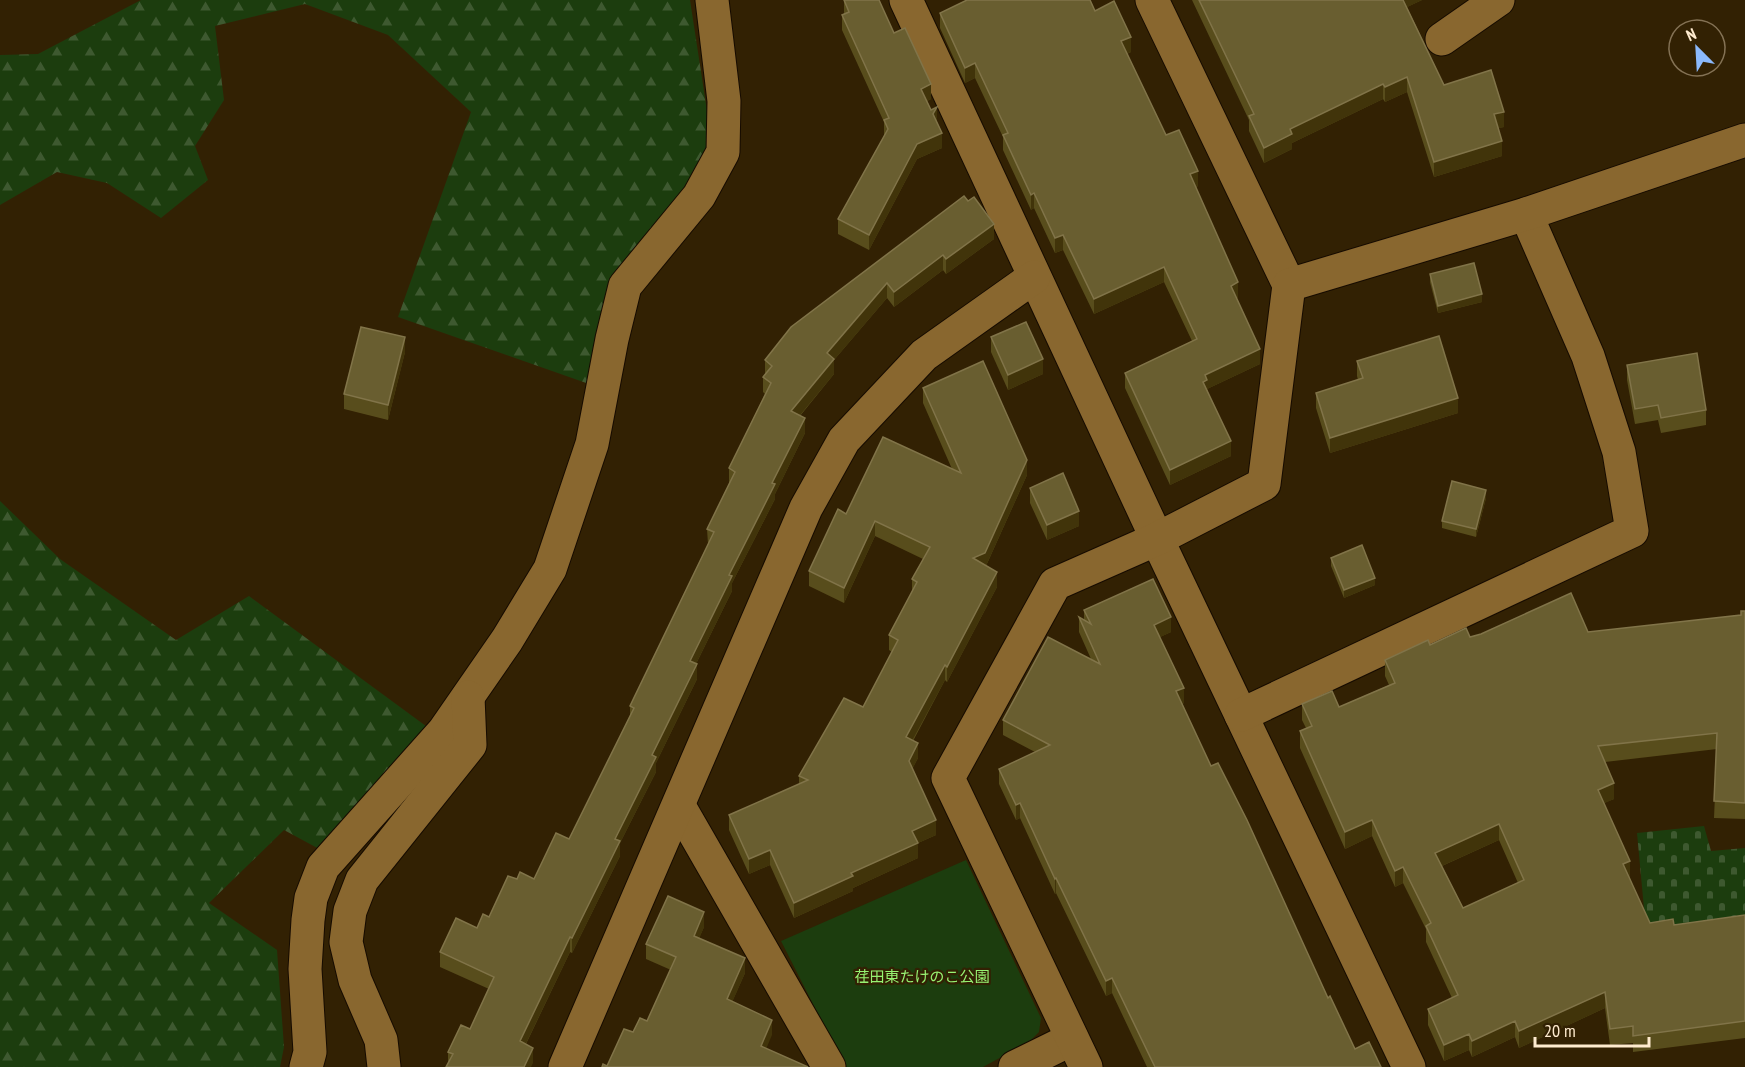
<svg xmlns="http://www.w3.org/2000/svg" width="1745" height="1067" font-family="'PT Sans Narrow','Noto Sans JP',sans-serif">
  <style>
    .forest { fill: url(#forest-firs) }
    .cemetery { fill: url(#cemetery-stones) }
    .green { fill: #1c3d0e }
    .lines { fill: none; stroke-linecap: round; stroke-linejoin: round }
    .street-casing { stroke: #160b00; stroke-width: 35 }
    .secondary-casing { stroke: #160b00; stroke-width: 35 }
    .street { stroke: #89672f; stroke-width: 33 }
    .secondary { stroke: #89672f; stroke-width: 33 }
    .wall { fill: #584d1c; fill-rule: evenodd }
    .shaded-wall { fill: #41340a }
    .building { fill: #695e30; stroke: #817449; stroke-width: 1.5; fill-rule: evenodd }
    .labels { text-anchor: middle; stroke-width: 4.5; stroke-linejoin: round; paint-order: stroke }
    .park-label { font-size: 15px; fill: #97f272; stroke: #322103 }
  </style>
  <defs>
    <pattern id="forest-firs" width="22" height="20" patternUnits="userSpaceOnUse" patternTransform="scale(1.5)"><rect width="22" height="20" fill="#1c3d0e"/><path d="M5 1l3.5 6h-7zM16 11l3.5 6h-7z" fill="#3e5930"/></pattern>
    <pattern id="cemetery-stones" width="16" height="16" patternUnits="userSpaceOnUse" patternTransform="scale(1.5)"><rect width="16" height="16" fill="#1c3d0e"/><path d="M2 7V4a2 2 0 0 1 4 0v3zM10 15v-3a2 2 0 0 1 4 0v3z" fill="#3e5930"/></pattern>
  </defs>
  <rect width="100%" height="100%" fill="#322103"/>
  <!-- forest -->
  <g class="forest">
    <path d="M141,0H690L713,150L589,384L398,317L471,112L388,35L305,4L215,26L224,100L195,146L208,180L161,218L107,183L57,172L0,205V55L38,54Z"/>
    <path d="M0,501L60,559L176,640L249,596L430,729L321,850L284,830L209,903L277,950L284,1047L280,1067H0Z"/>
  </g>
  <!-- cemetery -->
  <path class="cemetery" d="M1704,826L1711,851L1745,848V920L1646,930L1637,833Z"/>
  <!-- green -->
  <path class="green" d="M966,860L1041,1018L1039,1032L1029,1042L983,1067H845L781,941Z"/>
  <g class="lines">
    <defs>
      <g id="street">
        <path d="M906,0L1157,539L1409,1067"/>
        <path d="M1152,0L1289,285"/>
        <path d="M1442,39L1498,0"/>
        <path d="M1241,715L1632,531L1619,452L1588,356L1526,214"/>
        <path d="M679,806L829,1067"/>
        <path d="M306,1067L310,1052L305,969L308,920L311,898L323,867L444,731L507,640L550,569L592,444L612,339L625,286L699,196L723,152L724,101L712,0"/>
        <path d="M384,1067L381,1040L355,980L346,942L350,911L362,880L470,745L468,697"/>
        <path d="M1015,1067L1072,1039"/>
        <path d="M1086,1067L948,778L1055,584L1157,539L1264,484L1289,285L1526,214L1745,140"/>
      </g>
      <path id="secondary" d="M565,1067L806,508L844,440L924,355L1034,277"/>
    </defs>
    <!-- street casing -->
    <use href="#street" class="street-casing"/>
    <!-- secondary casing -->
    <use href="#secondary" class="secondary-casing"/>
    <!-- street -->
    <use href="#street" class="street"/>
    <!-- secondary -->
    <use href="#secondary" class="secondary"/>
  </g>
  <!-- wall -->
  <g class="wall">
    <path d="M844,0L894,33L931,99L927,101L937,122L942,148L917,159L869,250L838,234V219L884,136V122L842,30V15L844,14Z"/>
    <path d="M1192,0H1422L1407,7L1444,85L1504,127L1498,128L1502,156L1434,177L1407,92L1385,102L1383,99L1292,143V149L1264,163L1249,131V120Z"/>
    <path d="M1095,11L1131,52L1127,54L1166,135L1198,186L1196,187L1238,297L1237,298L1260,364L1207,389L1231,456L1170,485L1125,388V373L1192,341L1164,282L1094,314L1063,250L1055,253L1034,208L1031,210L1003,150V137L975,78L965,83L940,28V13Z"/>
    <path d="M964,196L994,239L946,274L943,270L894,307L887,298L834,360V374L800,416L805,433L775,494V499L732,583V591L696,664L697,679L656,763V772L620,843V856L572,953L570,952L526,1044L533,1063H448V1052L470,1029L489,989L440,967V952L477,928L489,917L517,879H534L569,839L630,716V706L708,544L707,529L729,484V468L765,394L763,392V377L765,375V360Z"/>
    <path d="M1430,274L1482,302L1438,313L1430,282Z"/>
    <path d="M991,337L1043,374L1008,390L991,352Z"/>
    <path d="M405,352L388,420L344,409V394Z"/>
    <path d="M1357,361L1458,413L1330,453L1316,408V393L1358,380L1357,376Z"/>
    <path d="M1627,365L1706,410V425L1661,433L1658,420L1635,424L1627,380Z"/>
    <path d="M923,388L1027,475L986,566L997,587L947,682L945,680L913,741L918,758L912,769L936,835L918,843V858L853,888V891L794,918L770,865L749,874L729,830V815L799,784V776L863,707L892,652L889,650V635L912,592V579L923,559L875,536L844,603L809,586V571L846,514L952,469L923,403Z"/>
    <path d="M1030,488L1079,526L1047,540L1030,503Z"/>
    <path d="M1486,498L1476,537L1442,528V521Z"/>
    <path d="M1331,558L1375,585L1344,598L1331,566Z"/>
    <path d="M1084,610L1171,632L1160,637L1184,703L1182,704L1211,766L1328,998L1355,1049L1381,1067H1147L1112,993L1106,996L1056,893L1055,894L1020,818L1016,820L999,784V769L1035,752L1003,735V720L1091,659L1079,632V617L1084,621Z"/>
    <path d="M1745,611V819L1714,818L1717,749L1605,762L1614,799L1604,803L1629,878L1650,923L1674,925L1745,915V1038L1633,1052V1043L1610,1045L1605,1008L1519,1048L1515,1037L1472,1057L1469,1050L1444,1061L1428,1025V1009L1452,998L1426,942V929L1403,883L1395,887L1372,836L1345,849L1300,748V731L1306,728L1302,720V704L1339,707L1389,685L1385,676V660L1430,645L1470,637L1588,632L1741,615ZM1499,840L1518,883L1463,908L1442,866Z"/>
    <path d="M704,927L699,938L745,973L732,1002L772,1035L607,1066L633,1032L647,1021L671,970L646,959V944Z"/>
  </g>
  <!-- shaded-wall -->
  <g class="shaded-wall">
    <path d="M1401,0H1422L1401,10Z"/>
    <path d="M1131,37V52L1121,56V41Z"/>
    <path d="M975,63V78L965,83V68Z"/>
    <path d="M1407,77V92L1385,102V87Z"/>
    <path d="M931,84V99L921,104V89Z"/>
    <path d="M1383,84V99L1292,143V149L1264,163V148L1290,129Z"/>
    <path d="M937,107V122L933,114Z"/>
    <path d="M1504,112V127L1494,129V114Z"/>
    <path d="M942,133V148L917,159L869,250V235L917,144Z"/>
    <path d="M1502,141V156L1434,177V162Z"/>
    <path d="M1198,171V186L1190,189V174Z"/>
    <path d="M1034,193V208L1031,210V195Z"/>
    <path d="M994,224V239L946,274V259Z"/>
    <path d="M1063,235V250L1055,253V238Z"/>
    <path d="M943,255V270L894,307V292Z"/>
    <path d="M1164,267V282L1094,314V299Z"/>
    <path d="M1238,282V297L1231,301V286Z"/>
    <path d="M887,283V298L834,360V374L791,426V411L827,353Z"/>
    <path d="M1482,294V302L1438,313V306Z"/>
    <path d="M405,337V352L388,420V405Z"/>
    <path d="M1260,349V364L1207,389V395L1203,382L1205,375Z"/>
    <path d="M1043,359V374L1008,390V375Z"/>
    <path d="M1458,398V413L1330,453V438Z"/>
    <path d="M805,418V433L775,494V499L732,583V591L690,676V661L729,575L772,483Z"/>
    <path d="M1231,441V456L1170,485V470Z"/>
    <path d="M1027,460V475L985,568L973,558Z"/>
    <path d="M1486,490V498L1476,537V529Z"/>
    <path d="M1079,511V526L1047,540V525Z"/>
    <path d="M875,521V536L844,603V588Z"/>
    <path d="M997,572V587L947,682V667Z"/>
    <path d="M1375,578V585L1344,598V590Z"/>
    <path d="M1171,617V632L1154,640V625Z"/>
    <path d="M697,664V679L656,763V772L620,843V856L572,953V938L615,839L652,755Z"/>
    <path d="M945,665V680L906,752V737Z"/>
    <path d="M1184,688V703L1176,706V691Z"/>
    <path d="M918,743V758L909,776V761Z"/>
    <path d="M1614,783V799L1598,806V790Z"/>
    <path d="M1020,803V818L1016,820V805Z"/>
    <path d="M936,820V835L918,843V858L853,888V891L794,918V903L851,873L912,831Z"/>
    <path d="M1372,820V836L1345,849V832Z"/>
    <path d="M1499,824V840L1435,869V853Z"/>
    <path d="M770,850V865L749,874V859Z"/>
    <path d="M1630,861V877L1623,880V864Z"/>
    <path d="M1403,867V883L1395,887V871Z"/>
    <path d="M1056,878V893L1055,894V879Z"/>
    <path d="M704,912V927L694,951V936Z"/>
    <path d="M570,937V952L520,1056V1041Z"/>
    <path d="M745,958V973L727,1014V999Z"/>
    <path d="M1112,978V993L1106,996V981Z"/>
    <path d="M1605,992V1008L1519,1048V1031Z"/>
    <path d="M772,1020V1035L761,1061V1046Z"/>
    <path d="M1515,1021V1037L1472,1057V1041Z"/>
    <path d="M1469,1034V1050L1444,1061V1045Z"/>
    <path d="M533,1048V1063L531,1067H524Z"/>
  </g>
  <!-- building -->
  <g class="building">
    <path d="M844,0H879L894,33L905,28L931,84L921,89L931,110L937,107L933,114L942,133L917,144L869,235L838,219L888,129L884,120L889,118L842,15L849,12Z"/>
    <path d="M967,0H1090L1095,11L1114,1L1131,37L1121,41L1166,135L1179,130L1198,171L1190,174L1238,282L1231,286L1260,349L1205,375L1207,380L1203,382L1231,441L1170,470L1125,373L1197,339L1164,267L1094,299L1063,235L1055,238L1034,193L1031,195L1003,135L1008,133L975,63L965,68L940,13Z"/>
    <path d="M1199,0H1403L1444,85L1491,70L1504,112L1494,114L1502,141L1434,162L1407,77L1385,87L1383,84L1290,129L1292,134L1264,148L1249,116L1254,114Z"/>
    <path d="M964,196L968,201L974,197L994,224L946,259L943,255L894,292L887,283L827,353L834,359L791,411L805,418L772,483L775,484L729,575L732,576L690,661L697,664L652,755L656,757L615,839L620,841L572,938L570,937L520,1041L533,1048L524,1067H446L453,1054L448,1052L461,1025L470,1029L494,977L440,952L456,918L477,928L483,914L489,917L508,876L517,879L520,872L534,879L556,833L569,839L634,708L630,706L714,532L707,529L735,472L729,468L771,383L763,377L772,366L765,360L791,327Z"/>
    <path d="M1474,263L1482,294L1438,306L1430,274Z"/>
    <path d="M1026,322L1043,359L1008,375L991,337Z"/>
    <path d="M361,327L405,337L388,405L344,394Z"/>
    <path d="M1439,336L1458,398L1330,438L1316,393L1363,378L1357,361Z"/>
    <path d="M1697,353L1706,410L1661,418L1658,405L1635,409L1627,365Z"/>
    <path d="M983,361L1027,460L985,553L973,558L997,572L947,667L945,665L906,737L918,743L909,761L936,820L912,831L918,843L851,873L853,876L794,903L770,850L749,859L729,815L808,780L799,776L844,698L863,707L898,640L889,635L917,582L912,579L930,547L875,521L844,588L809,571L838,509L846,514L883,437L961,473L923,388Z"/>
    <path d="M1063,473L1079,511L1047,525L1030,488Z"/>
    <path d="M1452,481L1486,490L1476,529L1442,521Z"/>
    <path d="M1362,545L1375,578L1344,590L1331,558Z"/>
    <path d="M1153,579L1171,617L1154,625L1184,688L1176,691L1211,766L1218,763L1247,820L1328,998L1330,996L1355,1049L1369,1042L1381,1067H1155L1112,978L1106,981L1056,878L1055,879L1020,803L1016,805L999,769L1050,745L1003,720L1048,637L1100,664L1079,617L1091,624L1084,610Z"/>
    <path d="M1571,593L1588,632L1741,615V611H1745V803L1714,801L1717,733L1598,746L1614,783L1598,790L1630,861L1623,864L1650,923L1673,919L1674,925L1745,915V1021L1633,1036V1026L1610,1029L1605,992L1519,1031L1515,1021L1472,1041L1469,1034L1444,1045L1428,1009L1458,995L1426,926L1431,923L1403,867L1395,871L1372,820L1345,832L1300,731L1312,726L1302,704L1332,691L1339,707L1395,683L1385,660L1428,640L1430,645L1466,628L1470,637L1481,634ZM1499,824L1524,880L1463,908L1435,853Z"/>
    <path d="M668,896L704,912L694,936L745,958L727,999L772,1020L761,1046L808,1067H602L603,1064L607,1066L624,1029L633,1032L640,1018L647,1021L676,957L646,944Z"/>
  </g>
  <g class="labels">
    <!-- park labels -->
    <g class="park-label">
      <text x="922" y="982">荏田東たけのこ公園</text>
    </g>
  </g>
  <!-- north arrow -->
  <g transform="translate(1697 48) rotate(336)"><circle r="28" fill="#322103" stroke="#847255" stroke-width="1.5"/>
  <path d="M0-4.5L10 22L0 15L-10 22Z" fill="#8bb9fc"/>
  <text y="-9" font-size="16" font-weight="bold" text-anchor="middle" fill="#feebcf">N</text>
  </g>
  <!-- scale -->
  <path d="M1535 1037v9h114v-9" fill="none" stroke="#feebcf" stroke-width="3"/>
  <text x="1544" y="1037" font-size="18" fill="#feebcf" stroke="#322103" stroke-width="4.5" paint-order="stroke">20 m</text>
</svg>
